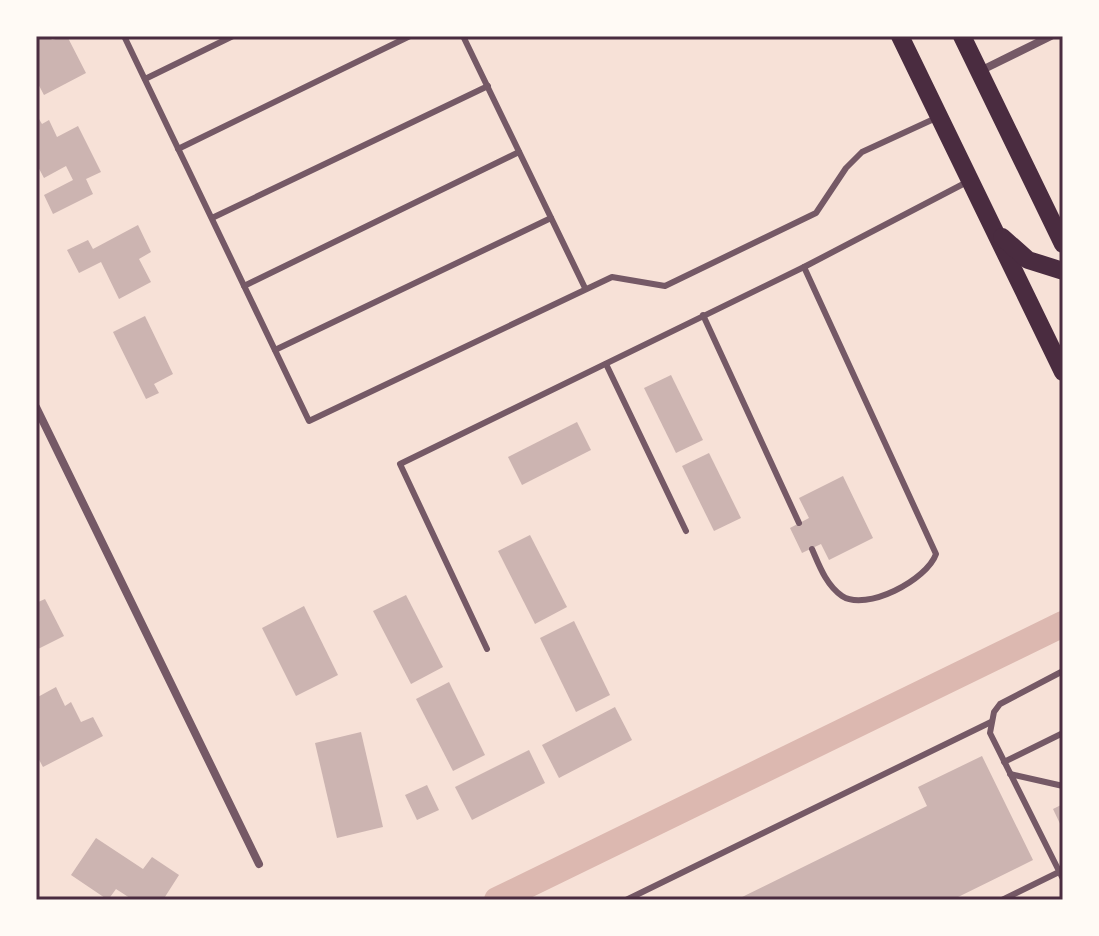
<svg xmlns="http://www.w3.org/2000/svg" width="1099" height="936" font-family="'Source Sans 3',sans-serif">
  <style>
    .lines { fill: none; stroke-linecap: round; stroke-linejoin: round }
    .canal { stroke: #dcb8b0; stroke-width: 26 }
    .building { fill: #ccb4b1 }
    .service { stroke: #755966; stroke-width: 6 }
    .minor { stroke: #755966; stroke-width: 8 }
    .primary { stroke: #4a2c40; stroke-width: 18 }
    .neatline { fill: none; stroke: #4a2c40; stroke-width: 3 }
  </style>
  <rect width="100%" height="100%" fill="#f7e1d7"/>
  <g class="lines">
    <!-- canal -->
    <path class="canal" d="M497,900L1063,624"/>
  </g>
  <!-- building -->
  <g class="building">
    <path d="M36,36H49L52,40L67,36L86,73L44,95L36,80Z"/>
    <path d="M36,114L42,124L49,120L57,137L78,126L101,172L86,179L93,194L53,214L44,195L73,180L66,166L44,178L36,163Z"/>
    <path d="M138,225L151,252L139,259L151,282L119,299L101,262L79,273L67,250L88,240L93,249Z"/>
    <path d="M145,316L173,374L154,384L159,393L146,399L113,332Z"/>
    <path d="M671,375L703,440L676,453L644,388Z"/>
    <path d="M577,422L591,450L522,485L508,457Z"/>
    <path d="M709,453L741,518L714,531L682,466Z"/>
    <path d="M843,476L873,538L829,560L821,544L802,553L790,528L809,518L799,498Z"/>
    <path d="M530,535L567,607L535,624L498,551Z"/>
    <path d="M406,595L443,667L411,684L373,611Z"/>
    <path d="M45,599L64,636L36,650V603Z"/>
    <path d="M304,606L338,675L296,696L262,628Z"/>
    <path d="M574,621L610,695L576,712L540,638Z"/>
    <path d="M449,682L485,755L453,771L416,699Z"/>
    <path d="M56,687L65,706L71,702L81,722L93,717L103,736L43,767L36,754V698Z"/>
    <path d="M615,707L632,740L559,778L542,745Z"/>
    <path d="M361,732L383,827L337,838L315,743Z"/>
    <path d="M529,750L545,783L472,820L455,787Z"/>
    <path d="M982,756L1033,860L952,900H736L927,806L918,787Z"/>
    <path d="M427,785L439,810L417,820L405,795Z"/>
    <path d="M1063,804V830L1053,809Z"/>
    <path d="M96,838L143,869L152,857L179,875L163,900H133L116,889L108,900L71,875Z"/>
  </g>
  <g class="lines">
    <!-- service -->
    <g class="service">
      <path d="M124,36L309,421L612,277L665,286L816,213L846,168L862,152L936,118"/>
      <path d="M463,36L585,288"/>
      <path d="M145,79L233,36"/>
      <path d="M178,149L410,36"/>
      <path d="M212,218L488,86"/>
      <path d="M244,286L519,152"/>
      <path d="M703,315L799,523"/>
      <path d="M275,350L551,218"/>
      <path d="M606,364L686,531"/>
      <path d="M812,549C819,565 826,585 842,596C866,612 927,580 936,554L804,267L967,182"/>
      <path d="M487,649L400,464L804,267"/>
      <path d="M1063,671L1000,704L994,712L990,733L1063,879"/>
      <path d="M1004,762L1063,733"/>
      <path d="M1010,774L1063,786"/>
      <path d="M626,900L991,722"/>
      <path d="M1002,900L1059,872"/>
    </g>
    <!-- minor -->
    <g class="minor">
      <path d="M980,71L1051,36"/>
      <path d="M36,407L259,864"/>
    </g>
    <!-- primary -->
    <g class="primary">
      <path d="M900,36L1063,372"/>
      <path d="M962,36L1063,244"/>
      <path d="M1002,237L1028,260L1063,271"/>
    </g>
  </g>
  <!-- border -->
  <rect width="1099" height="936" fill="none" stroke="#fffaf5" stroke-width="76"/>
  <rect x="38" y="38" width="1023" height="860" class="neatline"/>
</svg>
